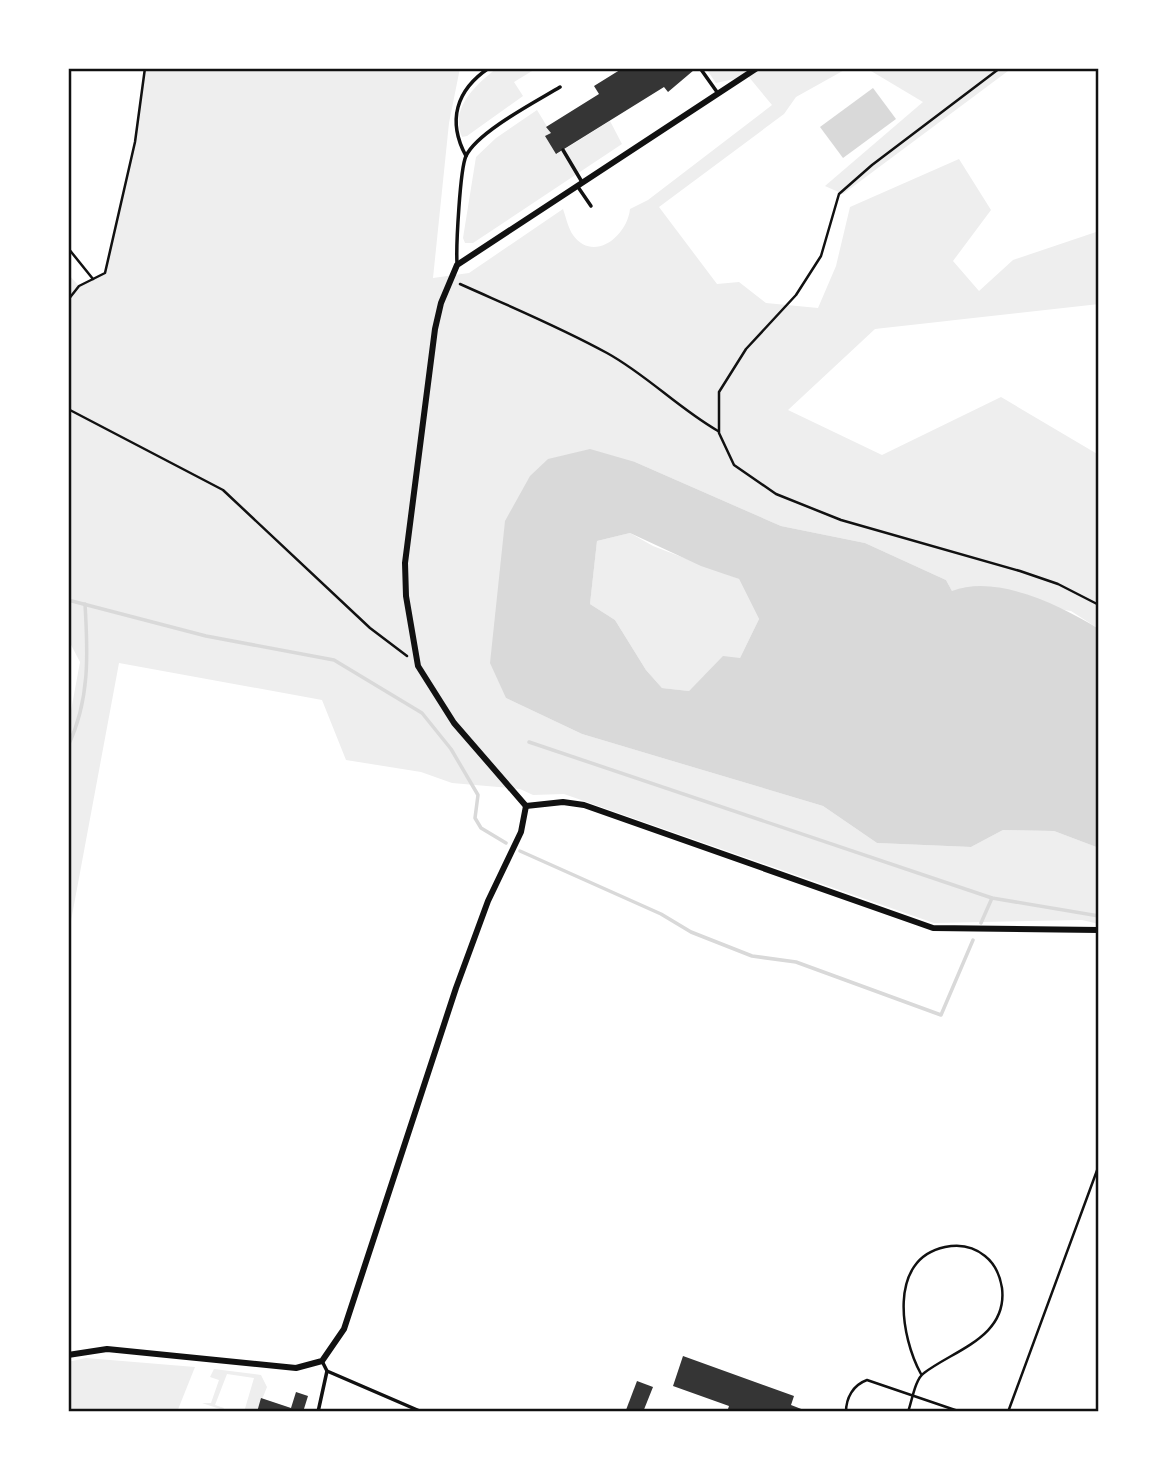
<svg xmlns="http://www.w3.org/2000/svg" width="1167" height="1480" font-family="Lato,sans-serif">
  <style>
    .green { fill: #eee }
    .water { fill: #d9d9d9; fill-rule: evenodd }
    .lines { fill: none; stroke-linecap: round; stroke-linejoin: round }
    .stream { stroke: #d9d9d9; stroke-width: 3.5 }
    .building { fill: #353535 }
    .path { stroke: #111; stroke-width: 2.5 }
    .service { stroke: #111; stroke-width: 3.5 }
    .minor { stroke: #111; stroke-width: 6 }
    .neatline { fill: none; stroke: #111; stroke-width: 2.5 }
  </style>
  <rect width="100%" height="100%" fill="#fff"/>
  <!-- green -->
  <g class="green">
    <path d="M145,68H460L449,123L433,278L469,273L563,209C566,217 568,228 573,235C593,263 627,237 630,209L648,200L772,105L748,76L716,83L707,70L709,68H848L796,97L784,114L659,207L717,284L739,282L766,303L818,308L836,266L850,207L959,159L991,210L953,261L979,291L1013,260L1099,231V304L875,329L788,410L882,455L1001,397L1099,455V629L1071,611L952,591L946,580L865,543L781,526L635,462L506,698L582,734L823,806L877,843L971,847L1003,830L1054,831L1099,848V924L1082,920L934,923L564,794L533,795L520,789L452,783L421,772L346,760L322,700L119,663L68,937V727L80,662L68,639V274L79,286L105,273L135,142Z"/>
    <path d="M497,68H537L514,82L523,96L467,136L462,137C449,108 477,84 497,68Z"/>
    <path d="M866,68H1018L1008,71L843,194L825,186L923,102Z"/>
    <path d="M537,110L551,133L546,137L557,154L610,121L622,144L473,243H465L463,238L476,157L496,138Z"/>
    <path d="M630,533L653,546L739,579L759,619L740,658L704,676L689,691L662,688L646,670L615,620L590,604L597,541Z"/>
    <path d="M86,1358L195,1367L177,1412H68V1362Z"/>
    <path d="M214,1369L261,1375L267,1387L257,1412H244L254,1378L227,1374L215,1405L224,1408L223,1410L202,1403H211L219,1380L210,1377Z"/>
  </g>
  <!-- water -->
  <g class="water">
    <path d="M873,88L896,119L843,158L820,127Z"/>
    <path d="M590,449L635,462L781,526L865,543L946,580L952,591C997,574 1060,605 1099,629V848L1054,831L1003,830L971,847L877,843L823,806L582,734L506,698L490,663L505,521L530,476L548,459ZM630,533L701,566L739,579L759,619L740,658L723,656L689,691L662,688L646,670L615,620L590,604L597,541Z"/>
  </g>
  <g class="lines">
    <!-- stream -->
    <g class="stream">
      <path d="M68,600L206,636L334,660L422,713L451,749L478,795L475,818L481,828L506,843"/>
      <path d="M529,742L992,898L1099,916"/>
      <path d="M68,746C90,700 88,653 85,604"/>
      <path d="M520,851L661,914L691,932L752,956L796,962L941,1015L973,940"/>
      <path d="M981,923L992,898"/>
    </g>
  </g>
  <!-- building -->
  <g class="building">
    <path d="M623,68L694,70L668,92L664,87L556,154L545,136L551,133L546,127L599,94L594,86Z"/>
    <path d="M683,1356L794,1396L791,1405L809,1412H727L729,1406L673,1386Z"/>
    <path d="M637,1381L653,1387L643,1412H632L626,1410Z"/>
    <path d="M296,1392L308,1396L303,1412H257L261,1398L291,1408Z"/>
  </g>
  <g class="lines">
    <!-- path -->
    <g class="path">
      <path d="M1000,68L872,165L839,194L821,256L796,295L746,349L719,392V433L734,465L776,494L841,520L1020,571L1058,584L1099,605"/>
      <path d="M68,248L93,279"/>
      <path d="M460,284C509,306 560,327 607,353C647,375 678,408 718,431"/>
      <path d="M68,300L79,286L105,273L135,142L145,68"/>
      <path d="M68,409L223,490L370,628L407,656"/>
      <path d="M846,1412C846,1398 853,1385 867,1380L961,1412"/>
      <path d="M908,1412C912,1401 915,1379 924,1373C954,1350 1008,1337 1002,1288C1000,1275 995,1264 985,1256C973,1246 959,1244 945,1247C887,1259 901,1338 921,1374"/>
      <path d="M1008,1412L1099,1165"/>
    </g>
    <!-- service -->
    <g class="service">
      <path d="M700,68L717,92"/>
      <path d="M563,150L582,182"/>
      <path d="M466,156C447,121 456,90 489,68"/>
      <path d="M578,187L591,206"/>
      <path d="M457,263C456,246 460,169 466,156C477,132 537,101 560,87"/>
      <path d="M322,1361L327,1371L422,1412"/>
      <path d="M318,1412L327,1371"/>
    </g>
    <!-- minor -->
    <g class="minor">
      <path d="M526,806L454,723L418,666L406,596L405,563L435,329L441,303L457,265L757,68"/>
      <path d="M526,806L563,802L584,805L933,928L1099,930"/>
      <path d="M68,1355L107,1349L296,1368L322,1361L344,1329L456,988L488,901L521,832L526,806"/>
    </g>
  </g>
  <!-- border -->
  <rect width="1167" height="1480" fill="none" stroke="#ffffff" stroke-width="140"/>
  <rect x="70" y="70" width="1027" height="1340" class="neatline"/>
</svg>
